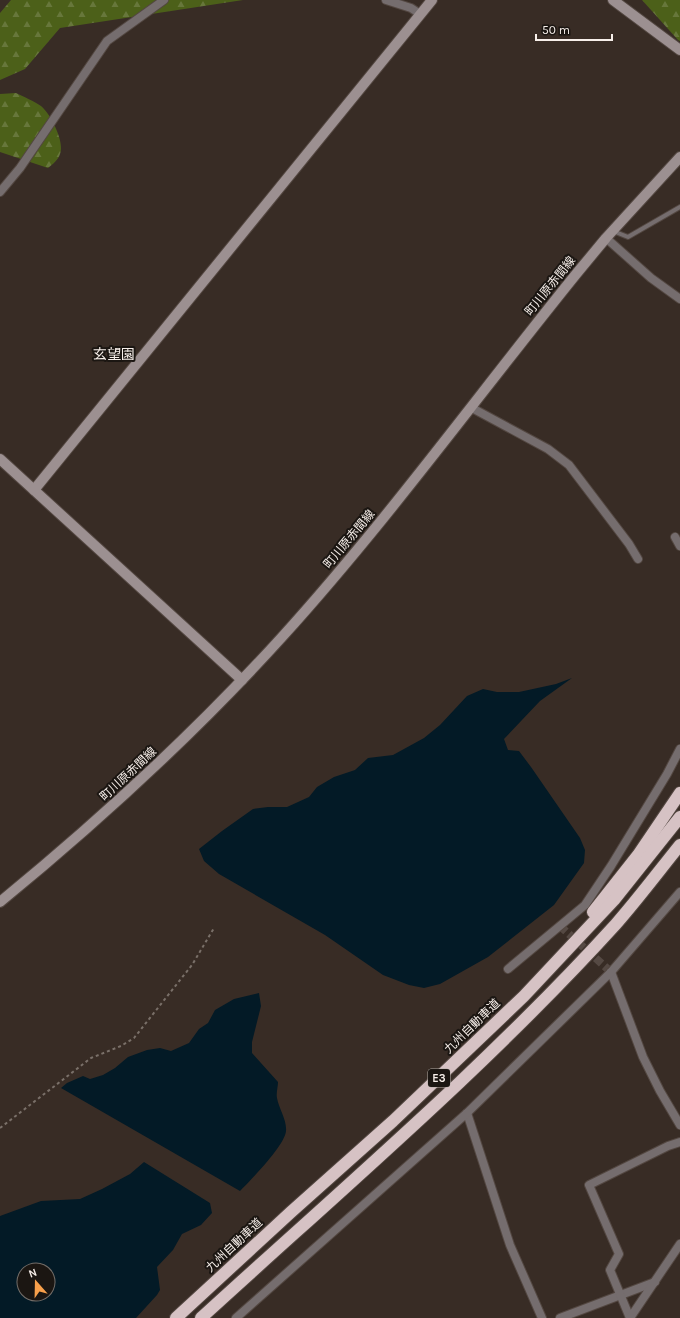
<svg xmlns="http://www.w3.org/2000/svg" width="680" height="1318" font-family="Karla,'Noto Sans JP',sans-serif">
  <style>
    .forest { fill: url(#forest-firs) }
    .water { fill: #031a26; fill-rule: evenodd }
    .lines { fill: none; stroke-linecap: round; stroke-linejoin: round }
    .street-tunnel { stroke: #554943; stroke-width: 8; stroke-dasharray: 8 4; stroke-linecap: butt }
    .lane-casing { stroke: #534741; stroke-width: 6 }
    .street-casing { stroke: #534741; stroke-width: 10 }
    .secondary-casing { stroke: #534741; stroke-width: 12 }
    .highway-casing { stroke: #534741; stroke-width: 14 }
    .path { stroke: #7a7069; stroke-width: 2; stroke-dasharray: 3 3; stroke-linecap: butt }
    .lane { stroke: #756d6e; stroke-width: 4 }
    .street { stroke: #756d6e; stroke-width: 8 }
    .secondary { stroke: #9c9091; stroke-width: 10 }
    .highway { stroke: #d6c2c4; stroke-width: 12 }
    .labels { text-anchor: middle; stroke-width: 4; stroke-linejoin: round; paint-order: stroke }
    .shield { fill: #1b1612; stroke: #b5aea9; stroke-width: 1 }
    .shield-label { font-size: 11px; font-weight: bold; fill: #f7efea }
    .street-label { font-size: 12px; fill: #f7efea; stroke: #1b1612 }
    .quarter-label { font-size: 14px; fill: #f7efea; stroke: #1b1612 }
  </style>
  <defs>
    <pattern id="forest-firs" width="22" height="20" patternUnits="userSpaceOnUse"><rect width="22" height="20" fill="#4c6019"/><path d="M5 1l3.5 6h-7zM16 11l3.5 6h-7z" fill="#67773b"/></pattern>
  </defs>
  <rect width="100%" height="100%" fill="#382c25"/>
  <!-- forest -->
  <g class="forest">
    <path d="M11,0H243L60,28L25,69L0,80V13Z"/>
    <path d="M642,0H680V41L678,40Z"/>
    <path d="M16,93C24,97 34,101 41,106C51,114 65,143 60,154C58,160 53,164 48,168L0,152V94Z"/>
  </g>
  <!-- water -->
  <g class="water">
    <path d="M572,678L540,701L504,739L508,750L519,751L531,767L580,838L585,850L584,863L554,905L488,957L440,984L424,988L409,985L383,975L325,935L219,874L204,861L199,849L222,831L253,809L268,807H287L309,797L317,787L334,777L355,770L368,758L393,755L424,738L440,725L467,696L483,689L497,692H519L556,684Z"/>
    <path d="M259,993L261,1006L252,1042V1053L278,1082C278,1087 276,1093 277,1098C279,1109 287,1120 286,1131C285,1145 251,1180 240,1191L61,1088L67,1083L83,1076L90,1079L103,1075L115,1068L128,1057L147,1050L160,1048L171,1051L189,1043L199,1029L208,1023L215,1010L234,999Z"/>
    <path d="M144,1162L210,1203L212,1213L201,1225L182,1234L173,1250L157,1267L160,1290L157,1295L136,1318H0V1216L41,1201L80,1199L102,1189L130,1174ZM24,1270H48V1294H24Z"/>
  </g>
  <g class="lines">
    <!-- street-tunnel -->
    <path class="street-tunnel" d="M560,926L611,972"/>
    <defs>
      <path id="lane" d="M613,231L628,237L680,207"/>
      <g id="street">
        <path d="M386,0L411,8L420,14"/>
        <path d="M0,192L20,168L107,41L164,0"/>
        <path d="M606,238L651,278L680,299"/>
        <path d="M472,408L548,449L569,465L629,544L638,559"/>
        <path d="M675,537L680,546"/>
        <path d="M508,969L585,905L611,866L667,774L680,749"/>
        <path d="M611,972L643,1057L660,1091L680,1125"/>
        <path d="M467,1113L510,1245L542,1318"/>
        <path d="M236,1318L467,1113L611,972L680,892"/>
        <path d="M560,1318L655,1282"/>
        <path d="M630,1318L610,1270L619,1254L589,1185L668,1146L680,1142"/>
        <path d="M630,1318L680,1244"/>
      </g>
      <g id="secondary">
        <path d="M613,0L680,50"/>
        <path d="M0,459L242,680"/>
        <path d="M34,490L432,0"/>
        <path d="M0,902C100,820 195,733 282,637C387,521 479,394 577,273L606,238L680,157"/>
      </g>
      <g id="highway">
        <path d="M593,912L638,855L680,793"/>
        <path d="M176,1318L291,1212L393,1121L524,996L614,900L680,817"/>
        <path d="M201,1318C342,1189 488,1065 616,924C638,899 659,871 680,845"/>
      </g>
    </defs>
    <!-- lane casing -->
    <use href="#lane" class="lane-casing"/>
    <!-- street casing -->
    <use href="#street" class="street-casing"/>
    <!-- secondary casing -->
    <use href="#secondary" class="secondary-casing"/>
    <!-- highway casing -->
    <use href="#highway" class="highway-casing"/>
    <!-- path -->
    <path class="path" d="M0,1128L91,1058L121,1046L134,1038L192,965L214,928"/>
    <!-- lane -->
    <use href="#lane" class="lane"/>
    <!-- street -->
    <use href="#street" class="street"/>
    <!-- secondary -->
    <use href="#secondary" class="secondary"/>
    <!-- highway -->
    <use href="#highway" class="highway"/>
  </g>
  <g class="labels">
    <!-- shield labels -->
    <rect class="shield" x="428" y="1069" width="22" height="18" rx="3"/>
    <g class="shield-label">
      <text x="439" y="1082">E3</text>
    </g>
    <!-- street labels -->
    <g class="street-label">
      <text transform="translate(550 286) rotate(-51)" y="4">町川原赤間線</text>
      <text transform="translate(349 539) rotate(-50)" y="4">町川原赤間線</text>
      <text transform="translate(128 774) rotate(-43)" y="4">町川原赤間線</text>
      <text transform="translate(472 1026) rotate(-44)" y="4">九州自動車道</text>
      <text transform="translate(234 1245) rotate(-43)" y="4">九州自動車道</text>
    </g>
    <!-- quarter labels -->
    <g class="quarter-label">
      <text x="114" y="359">玄望園</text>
    </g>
  </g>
  <!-- north arrow -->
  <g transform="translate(36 1282) rotate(340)"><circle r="19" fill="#1b1612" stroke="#736d68"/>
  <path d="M0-3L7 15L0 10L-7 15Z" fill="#f8a04b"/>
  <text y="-6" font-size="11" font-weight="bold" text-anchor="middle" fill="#f7efea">N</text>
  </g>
  <!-- scale -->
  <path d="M536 34v6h76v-6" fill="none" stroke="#f7efea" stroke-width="2"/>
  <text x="542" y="34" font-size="12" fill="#f7efea" stroke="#1b1612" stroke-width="3" paint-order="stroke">50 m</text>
</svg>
